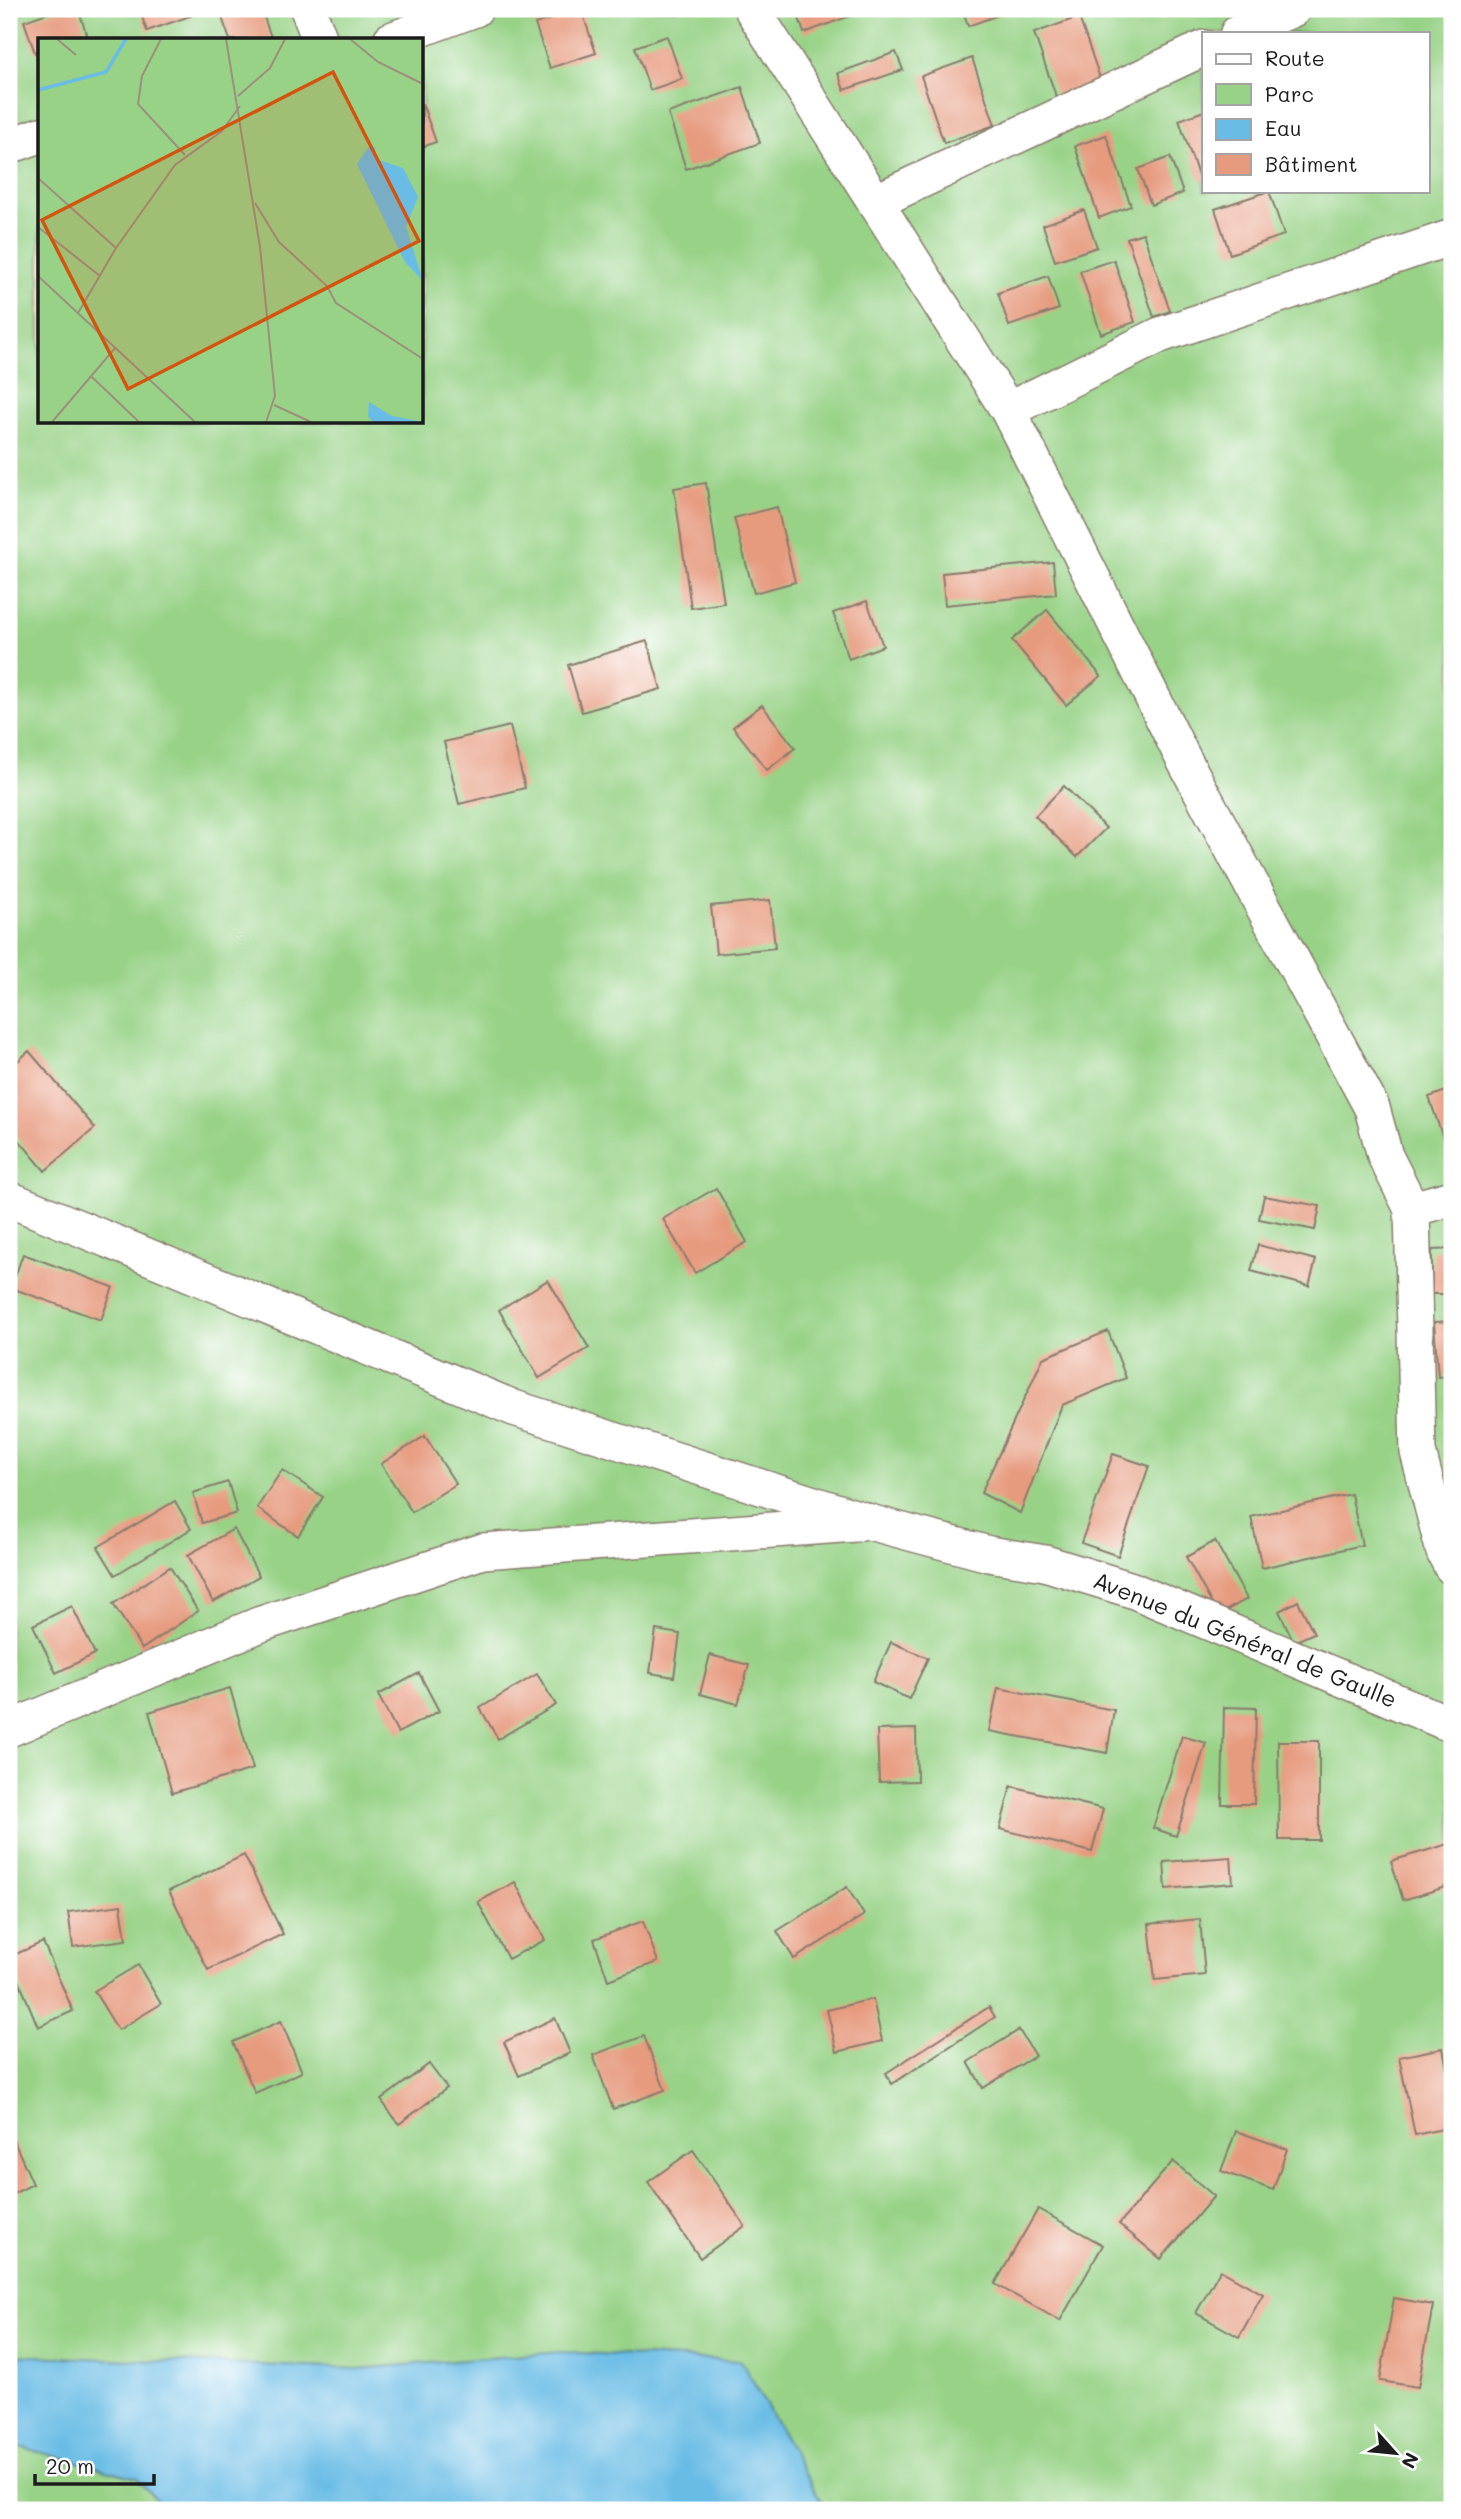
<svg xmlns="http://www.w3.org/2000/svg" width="1461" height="2519" font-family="Mali,sans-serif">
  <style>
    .green { fill: #97d286; stroke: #5a7751; stroke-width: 2; fill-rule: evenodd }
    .water { fill: #69bce5; stroke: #426c80; stroke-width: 2 }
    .building { fill: #e69a7e }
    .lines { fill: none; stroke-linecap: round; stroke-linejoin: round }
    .street-casing { stroke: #887b6c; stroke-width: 38 }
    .street { stroke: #fff; stroke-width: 35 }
    .labels { text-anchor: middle; stroke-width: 5; stroke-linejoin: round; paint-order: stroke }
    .street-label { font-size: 23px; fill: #1c1c1c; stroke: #fff }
    .inset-river { fill: none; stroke: #69bce5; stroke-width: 3.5 }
    .inset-road { fill: none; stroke: #9e8e7d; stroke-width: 2 }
    .view { fill: #d4530e; fill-opacity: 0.15; stroke: #d4530e; stroke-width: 3.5 }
    .inset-edge { fill: none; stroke: #1c1c1c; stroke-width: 3.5 }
  </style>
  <rect width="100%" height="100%" fill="#fff"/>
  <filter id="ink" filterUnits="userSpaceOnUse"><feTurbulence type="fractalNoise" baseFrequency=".0143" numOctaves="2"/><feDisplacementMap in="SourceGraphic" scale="14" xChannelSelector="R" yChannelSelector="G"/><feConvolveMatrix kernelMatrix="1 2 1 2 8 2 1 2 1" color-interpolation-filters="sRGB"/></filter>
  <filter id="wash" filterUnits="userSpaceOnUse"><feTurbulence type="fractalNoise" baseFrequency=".00686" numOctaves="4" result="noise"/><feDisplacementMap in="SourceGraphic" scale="28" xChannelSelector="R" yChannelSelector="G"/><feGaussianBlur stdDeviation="1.57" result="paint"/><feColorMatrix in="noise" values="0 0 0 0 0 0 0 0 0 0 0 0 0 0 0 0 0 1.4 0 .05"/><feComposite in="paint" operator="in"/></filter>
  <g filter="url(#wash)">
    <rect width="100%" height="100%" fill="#f4dabd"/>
    <!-- green -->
    <path class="green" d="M9,9H1452V2510H9ZM1204,33H1428V191H1204ZM40,40H422V422H40Z"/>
    <!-- water -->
    <path class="water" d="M560,2352L741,2361L826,2510H721L717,2508L715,2510H165L137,2478L9,2444V2355L358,2369Z"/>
    <g id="blocks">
      <!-- building -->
      <g class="building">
        <path d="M59,9H78L87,35L71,40H40V51L35,53L24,21Z"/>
        <path d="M139,9H190L193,15L147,31Z"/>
        <path d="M219,9H261L272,40H230Z"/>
        <path d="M581,9L596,53L550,68L535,24Z"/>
        <path d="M796,9H851L853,15L804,33Z"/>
        <path d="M966,9H1015L968,26L963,10Z"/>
        <path d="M1079,17L1102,84L1057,99L1034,33Z"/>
        <path d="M667,36L682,79L650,90L635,47Z"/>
        <path d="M896,52L903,70L844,90L838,73Z"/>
        <path d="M972,58L995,125L944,143L921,76Z"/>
        <path d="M742,87L760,143L686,169L668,113Z"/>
        <path d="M422,103L436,142L422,147Z"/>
        <path d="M1204,111V180L1200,181L1179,120Z"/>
        <path d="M1106,135L1131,206L1099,218L1075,146Z"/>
        <path d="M1170,157L1183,193L1151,205L1138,169Z"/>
        <path d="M1269,191L1284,235L1230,254L1215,209Z"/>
        <path d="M1084,210L1097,247L1055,261L1043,225Z"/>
        <path d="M1143,233L1170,311L1154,317L1127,238Z"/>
        <path d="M1114,260L1135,322L1101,334L1080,271Z"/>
        <path d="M1048,276L1059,309L1009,326L998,293Z"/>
        <path d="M706,483L724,603L691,608L674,488Z"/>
        <path d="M777,507L795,582L754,593L734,518Z"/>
        <path d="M1053,562L1056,594L945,605L942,573Z"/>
        <path d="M867,601L883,646L849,659L833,613Z"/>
        <path d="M1047,610L1101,676L1066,705L1012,640Z"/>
        <path d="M647,641L661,689L582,712L568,665Z"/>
        <path d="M762,705L795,748L767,770L733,727Z"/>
        <path d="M510,726L525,788L459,804L444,742Z"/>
        <path d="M1064,786L1106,828L1077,857L1035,816Z"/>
        <path d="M770,900L775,948L716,954L711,906Z"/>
        <path d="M29,1051L95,1128L45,1171L9,1128V1069Z"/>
        <path d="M1452,1089V1135L1443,1138L1429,1097Z"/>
        <path d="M716,1188L747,1242L695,1273L663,1219Z"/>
        <path d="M1264,1196L1320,1206L1315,1230L1259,1219Z"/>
        <path d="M1258,1245L1316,1260L1309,1286L1251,1271Z"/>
        <path d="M1452,1249V1294H1432V1250Z"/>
        <path d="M23,1254L113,1287L101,1320L11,1288Z"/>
        <path d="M548,1280L589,1348L539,1378L499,1310Z"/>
        <path d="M1452,1321V1376L1438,1377L1434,1322Z"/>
        <path d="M1108,1331L1126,1378L1062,1405L1020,1513L981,1493L1043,1358Z"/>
        <path d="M425,1436L456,1484L412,1512L381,1464Z"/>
        <path d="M1113,1454L1149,1466L1118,1556L1081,1543Z"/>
        <path d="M282,1470L323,1497L298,1536L257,1508Z"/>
        <path d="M228,1482L237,1513L202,1523L193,1493Z"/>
        <path d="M1351,1494L1362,1545L1262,1568L1251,1517Z"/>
        <path d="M175,1501L191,1529L115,1575L98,1547Z"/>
        <path d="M234,1529L259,1576L213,1602L188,1555Z"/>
        <path d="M1215,1541L1247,1599L1218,1615L1186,1557Z"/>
        <path d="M170,1567L198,1611L142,1649L113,1604Z"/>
        <path d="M1298,1601L1314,1633L1294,1642L1279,1611Z"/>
        <path d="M72,1606L95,1654L56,1673L33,1625Z"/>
        <path d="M656,1630L680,1634L674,1677L650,1673Z"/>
        <path d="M891,1642L928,1658L909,1699L873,1682Z"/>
        <path d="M710,1655L749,1665L738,1704L700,1694Z"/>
        <path d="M419,1673L439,1711L398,1733L378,1695Z"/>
        <path d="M537,1674L556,1705L498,1739L480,1708Z"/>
        <path d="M230,1688L253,1769L172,1793L149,1712Z"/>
        <path d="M998,1688L1114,1710L1107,1753L989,1731Z"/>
        <path d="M1224,1707L1256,1708L1254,1804H1222Z"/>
        <path d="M916,1729L917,1781L879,1782L877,1730Z"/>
        <path d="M1182,1736L1206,1743L1176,1836L1153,1828Z"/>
        <path d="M1278,1741H1319V1840H1279Z"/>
        <path d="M1011,1786L1103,1809L1092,1852L1000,1829Z"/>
        <path d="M1452,1843V1885L1403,1900L1391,1861Z"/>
        <path d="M244,1855L283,1934L208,1970L169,1891Z"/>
        <path d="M1231,1857L1233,1883L1166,1889L1164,1862Z"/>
        <path d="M515,1882L545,1940L508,1959L478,1902Z"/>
        <path d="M847,1887L864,1915L794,1959L777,1931Z"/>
        <path d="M121,1905L126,1940L73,1947L68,1912Z"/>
        <path d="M1200,1919L1205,1975L1155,1980L1149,1924Z"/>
        <path d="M643,1921L658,1962L608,1980L594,1939Z"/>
        <path d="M43,1942L73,2011L38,2027L9,1957Z"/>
        <path d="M138,1965L161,2004L118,2030L94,1991Z"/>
        <path d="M873,1999L882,2041L837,2052L827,2010Z"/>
        <path d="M989,2007L995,2017L892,2084L886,2073Z"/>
        <path d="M555,2018L570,2053L519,2076L504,2042Z"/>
        <path d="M281,2021L302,2072L255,2093L233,2042Z"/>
        <path d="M1019,2030L1035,2056L983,2088L968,2062Z"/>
        <path d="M644,2036L665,2090L613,2109L593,2055Z"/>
        <path d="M1443,2048L1452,2097V2127L1415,2135L1399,2057Z"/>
        <path d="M429,2064L447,2088L399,2124L381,2100Z"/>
        <path d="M9,2130L33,2184L9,2196Z"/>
        <path d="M1236,2131L1287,2149L1273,2190L1221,2171Z"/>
        <path d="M693,2150L745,2226L700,2258L648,2182Z"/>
        <path d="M1173,2161L1214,2196L1161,2259L1119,2224Z"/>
        <path d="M1038,2209L1103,2245L1060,2321L995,2284Z"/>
        <path d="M1220,2270L1263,2294L1239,2337L1196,2313Z"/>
        <path d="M1394,2298L1433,2305L1418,2387L1380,2381Z"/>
      </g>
    </g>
  </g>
  <g filter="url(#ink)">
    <use href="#blocks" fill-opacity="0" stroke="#887b6c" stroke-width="2"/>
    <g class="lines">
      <defs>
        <g id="street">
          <path d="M308,9L320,40"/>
          <path d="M752,9L1008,410L1183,758L1372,1108L1385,1156L1412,1209L1418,1452L1444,1552L1452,1567"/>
          <path d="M1238,33L1293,9"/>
          <path d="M391,40L475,9"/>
          <path d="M9,146L40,135"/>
          <path d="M875,202L1204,48"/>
          <path d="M1008,410L1160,335L1452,237"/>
          <path d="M9,1199L514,1408L873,1523L989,1554L1045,1563L1132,1590L1452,1725"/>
          <path d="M1412,1209L1452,1198"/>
          <path d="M9,1729L261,1624L483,1551L855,1524"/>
        </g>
      </defs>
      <!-- street casing -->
      <use href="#street" class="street-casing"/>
      <!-- street -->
      <use href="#street" class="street"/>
    </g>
  </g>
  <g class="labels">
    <!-- street labels -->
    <g class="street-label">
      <text transform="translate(1245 1640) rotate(22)" y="8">Avenue du Général de Gaulle</text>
    </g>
  </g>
  <!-- overview -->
  <g transform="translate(38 38)">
    <rect width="385" height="385" fill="#f4dabd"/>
    <path d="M0,1H385V384H0Z" fill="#97d286"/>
    <path d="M332,107L337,109L338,121L365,130L380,159L368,189L385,243L367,224L319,126ZM331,364L354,378L385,384H335L330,378Z" fill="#69bce5"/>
    <path class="inset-river" d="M0,52L68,34L88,1"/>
    <path class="inset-road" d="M19,1L38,17M123,1L104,38L100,66L147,117M188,1L222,209L237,358L228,384M312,1L340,24L385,46M200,58L232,30L247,1M0,140L78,210M217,165L241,204L289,248L298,265L385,321M0,189L62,238M0,238L157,384M40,275L78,210L137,127L184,93L202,68M53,338L101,384M236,367L273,384M14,384L78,309"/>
    <path class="view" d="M295,34L381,203L90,351L4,182Z"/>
    <rect width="385" height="385" class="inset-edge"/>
  </g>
  <!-- margin -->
  <rect width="1461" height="2519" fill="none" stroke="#fff" stroke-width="35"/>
  <!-- legend -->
  <rect x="1202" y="32" width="228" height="161" fill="#ffffff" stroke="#a4a4a4" stroke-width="2"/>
  <rect x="1216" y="54" width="35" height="10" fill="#ffffff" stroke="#a4a4a4" stroke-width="2"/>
  <text x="1265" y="66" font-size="21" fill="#1c1c1c">Route</text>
  <rect x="1216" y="84" width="35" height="21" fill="#97d286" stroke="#a4a4a4" stroke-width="2"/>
  <text x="1265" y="102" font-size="21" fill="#1c1c1c">Parc</text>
  <rect x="1216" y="119" width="35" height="21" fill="#69bce5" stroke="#a4a4a4" stroke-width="2"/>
  <text x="1265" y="136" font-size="21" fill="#1c1c1c">Eau</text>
  <rect x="1216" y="154" width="35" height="21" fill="#e69a7e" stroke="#a4a4a4" stroke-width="2"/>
  <text x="1265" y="172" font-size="21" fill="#1c1c1c">Bâtiment</text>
  <!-- north arrow -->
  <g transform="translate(1395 2453) rotate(117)" stroke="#ffffff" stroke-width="5" paint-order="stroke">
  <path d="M0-5L12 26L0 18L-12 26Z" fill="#1c1c1c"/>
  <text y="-10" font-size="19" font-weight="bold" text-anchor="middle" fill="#1c1c1c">N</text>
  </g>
  <!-- scale -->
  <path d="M35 2474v10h119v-10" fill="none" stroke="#1c1c1c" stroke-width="3.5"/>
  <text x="46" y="2474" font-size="21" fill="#1c1c1c" stroke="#ffffff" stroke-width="5" paint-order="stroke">20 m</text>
</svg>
